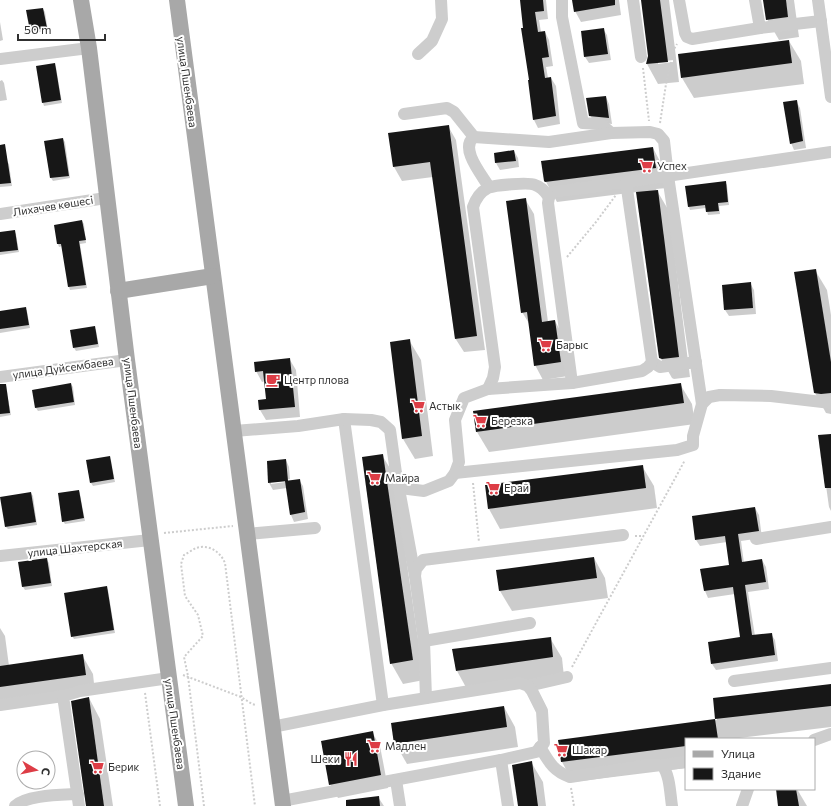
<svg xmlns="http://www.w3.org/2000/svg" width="831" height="806" font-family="Commissioner,sans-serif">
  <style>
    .shadow { fill: #0003; fill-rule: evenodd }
    .building { fill: #171717 }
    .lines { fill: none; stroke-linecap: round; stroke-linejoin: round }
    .path { stroke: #cdcdcd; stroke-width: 2; stroke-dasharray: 2 2; stroke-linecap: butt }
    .minor { stroke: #cdcdcd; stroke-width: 12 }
    .major { stroke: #a8a8a8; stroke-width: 16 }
    .labels { text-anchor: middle; stroke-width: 4; stroke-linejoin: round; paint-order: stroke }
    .street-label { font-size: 11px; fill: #303030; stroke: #fff }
    .poi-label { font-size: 11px; fill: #303030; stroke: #fff; text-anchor: start }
  </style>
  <rect width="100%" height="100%" fill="#fff"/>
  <!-- shadow -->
  <g class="shadow">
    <path d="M522,0H546L548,19L539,20L541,32H545L549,40L553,66L546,67L548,78H551L556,86L560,124L538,128L534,120Z"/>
    <path d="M573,0H619L621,15L581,22L575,11Z"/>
    <path d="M642,0H669L679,82L658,84L647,64L649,56ZM673,60V62L658,64V62Z"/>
    <path d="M764,0H794L799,37L779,40L767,19Z"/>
    <path d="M43,9L45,12L48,31L32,33L31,30Z"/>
    <path d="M0,22L3,40L0,41Z"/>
    <path d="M603,29L607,35L611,60L589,63L585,57L582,32Z"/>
    <path d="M789,41L801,61L804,84L694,98L682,78Z"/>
    <path d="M54,64L56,67L62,103L44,106L43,103Z"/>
    <path d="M2,80L4,83L7,100L0,101V81Z"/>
    <path d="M606,97L609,104L612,124L594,122L590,115Z"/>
    <path d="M796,101L800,108L806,148L794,150L791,143Z"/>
    <path d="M448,126L456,140L485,350L464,352L455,338L433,177L402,181L394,167L389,134Z"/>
    <path d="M63,139L65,142L70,178L53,181L51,178L45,142Z"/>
    <path d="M653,148L664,169L667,188L656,189L669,211L690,377L674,379L672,378L660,357L637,192L557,202L545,180Z"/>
    <path d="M514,151L518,158L519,167L500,170L496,163L495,153Z"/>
    <path d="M7,161L9,164L12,186L0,187V162Z"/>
    <path d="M725,182L727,185L729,205L719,206L720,214L708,215L706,208L690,210L689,207L686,187Z"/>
    <path d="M525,199L534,214L548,322L555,321L563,336L568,376L543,380L535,365L530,325L522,312Z"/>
    <path d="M82,221L84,224L86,243L80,244L87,288L70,290L69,287L62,246L59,247L58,244Z"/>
    <path d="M14,231L16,234L19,252L0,255V233Z"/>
    <path d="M815,270L827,290L831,315V414L826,413L815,393L795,273Z"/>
    <path d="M750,283L754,290L756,314L729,316L725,310Z"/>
    <path d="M25,308L27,311L30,328L0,333V312Z"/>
    <path d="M94,327L96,330L99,347L76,351L74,348Z"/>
    <path d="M409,340L421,360L433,456L415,459L403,439L391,343Z"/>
    <path d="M290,360L296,370L300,417L266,420L260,410L259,401L267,400L265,381L262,382L256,371Z"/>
    <path d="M71,384L73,387L75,405L38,411L36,408L33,390Z"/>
    <path d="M680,384L692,404L695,424L489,452L477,432Z"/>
    <path d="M6,389L7,392L11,415L0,417V390Z"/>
    <path d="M831,435V511L829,507L819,436Z"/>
    <path d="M382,455L394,475L424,680L403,684L391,663Z"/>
    <path d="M109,457L111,460L115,482L93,486L91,483Z"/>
    <path d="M286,460L289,467L290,479L271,482V484L299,480L303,486L308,519L294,522L291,515L287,488L273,490L269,483L268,462Z"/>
    <path d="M642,466L654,486L657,508L500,529L489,509Z"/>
    <path d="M79,491L80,494L85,521L65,524L63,521Z"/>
    <path d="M31,493L33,496L37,525L8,529L6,527Z"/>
    <path d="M755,508L759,515L762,538L741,541L744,563L762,560L766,567L769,589L748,592L755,636L771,634L775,640L778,661L716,670L712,664L741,638L735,594L708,598L705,591L701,569L730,565L727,542L700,546L696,540Z"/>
    <path d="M594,558L605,578L608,598L512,611L500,591L497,571Z"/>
    <path d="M47,560L49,563L52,586L25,590L23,587L20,563Z"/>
    <path d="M106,587L108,590L115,633L74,639L72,636Z"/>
    <path d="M0,628L5,636L9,666L82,655L93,674L95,693L0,707Z"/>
    <path d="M550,638L562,658L564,677L468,691L457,671Z"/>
    <path d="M831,685V727L731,739H686V768L573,782L562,762L559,741L717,720L714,699Z"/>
    <path d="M89,698L100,719L113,806H87Z"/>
    <path d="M504,707L515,727L518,747L407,764L395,743Z"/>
    <path d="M372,732L380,746L388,788L338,798L330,784Z"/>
    <path d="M531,762L543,782L546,806H519Z"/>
    <path d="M777,789H797L807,806H779Z"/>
    <path d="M378,797L384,806H356Z"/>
  </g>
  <!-- building -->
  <g class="building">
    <path d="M520,0H543L544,11L535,12L538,32L545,31L549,57L542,58L545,78L551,77L556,116L533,120L528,80H529L521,28H523Z"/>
    <path d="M572,0H615V5L574,12Z"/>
    <path d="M641,0H660L668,62L646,64L648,56Z"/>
    <path d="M763,0H786L788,17L766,20Z"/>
    <path d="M43,8L47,28L30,31L26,10Z"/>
    <path d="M604,28L608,54L584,57L581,31Z"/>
    <path d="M789,40L792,63L681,78L678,54Z"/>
    <path d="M55,63L61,100L42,103L36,66Z"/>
    <path d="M606,96L609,118L589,116L586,98Z"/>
    <path d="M797,100L803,141L790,144L783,102Z"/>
    <path d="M449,125L477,336L455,339L430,162L393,167L388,133Z"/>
    <path d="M63,138L69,176L50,178L44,141Z"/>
    <path d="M5,144L11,183L0,184V145Z"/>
    <path d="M653,147L656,168L545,182L544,181L541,161Z"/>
    <path d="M514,150L516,161L495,163L494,153Z"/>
    <path d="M726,181L728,202L718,203L719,211L706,212L705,205L688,207L685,186Z"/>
    <path d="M658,190L679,357L662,359L659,358L636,192Z"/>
    <path d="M526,198L542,322L555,320L561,362L534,366L527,312L521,313L506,201Z"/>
    <path d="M82,220L86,240L79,241L86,285L68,287L61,244H57L54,225Z"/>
    <path d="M15,230L18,250L0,252V232Z"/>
    <path d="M816,269L831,362V393L821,394L814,393L794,272Z"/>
    <path d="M751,282L753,308L724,310L722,285Z"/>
    <path d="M26,307L29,325L0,329V311Z"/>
    <path d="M95,326L98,344L73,348L70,330Z"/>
    <path d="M410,339L422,436L402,439L390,342Z"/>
    <path d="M290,358L295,407L259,410L258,400L266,399L263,371L255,372L254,362Z"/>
    <path d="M71,383L74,402L35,408L32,390Z"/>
    <path d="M681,383L684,403L476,432L473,411Z"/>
    <path d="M0,384H6L10,413L0,414Z"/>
    <path d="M831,434V488H825L818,435Z"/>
    <path d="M383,454L413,660L390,664L362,457Z"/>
    <path d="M110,456L114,479L90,483L86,460Z"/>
    <path d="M286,459L288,481L268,483L267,461Z"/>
    <path d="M643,465L646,488L488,509L485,485Z"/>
    <path d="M300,479L305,512L290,515L285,481Z"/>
    <path d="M79,490L84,518L62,522L58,493Z"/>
    <path d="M31,492L36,522L5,527L0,497Z"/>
    <path d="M755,507L759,531L738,534L742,562L762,559L766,582L745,585L752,635L772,633L775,655L711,664L708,642L740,637L733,587L704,591L700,569L729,565L725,536L695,540L692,516Z"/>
    <path d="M594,557L597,578L499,591L496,570Z"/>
    <path d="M47,558L51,583L22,587L18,562Z"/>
    <path d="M107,586L114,630L71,637L64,593Z"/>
    <path d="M551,637L553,657L456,671L452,649Z"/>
    <path d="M83,654L86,675L0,687V666Z"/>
    <path d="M831,684V706L715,719L713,698Z"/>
    <path d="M89,697L104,806H86L71,701Z"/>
    <path d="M504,706L507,727L394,744L391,723Z"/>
    <path d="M715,719L718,739H686V746L561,762L558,740Z"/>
    <path d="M373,731L381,775L329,785L321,741Z"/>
    <path d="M532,761L538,806H518L512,765Z"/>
    <path d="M776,789H796L799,806H778Z"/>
    <path d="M379,796L380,806H346V800Z"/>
  </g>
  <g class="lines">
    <!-- path -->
    <g class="path">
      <path d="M643,68L649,121"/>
      <path d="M660,123L666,84L674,49L677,44"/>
      <path d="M567,257L596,222L616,195"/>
      <path d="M473,483L479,542"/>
      <path d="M164,533L233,526"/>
      <path d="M635,536H644"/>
      <path d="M572,667L685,460"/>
      <path d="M183,675L241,697L252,704L256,705"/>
      <path d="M145,693L160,806"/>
      <path d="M571,788L574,806"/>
      <path d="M204,806L188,676L184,657L203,636L198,615L185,596L181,564L184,555C188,553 192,550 196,548C208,544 220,551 225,563L255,806"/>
    </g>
    <!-- minor -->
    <g class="minor">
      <path d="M562,0V17L583,123L601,124L611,133"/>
      <path d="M633,0L641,57"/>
      <path d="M679,0L685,33L687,37L692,39L760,28"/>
      <path d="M755,0L760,28L821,21"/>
      <path d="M818,0L831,97"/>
      <path d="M418,54L432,41L442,19L441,0"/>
      <path d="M0,59L89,48"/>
      <path d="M404,114L447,108L454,112L474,137"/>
      <path d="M489,187C482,175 459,148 474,137L549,142L611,133L650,132L658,134L664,141L668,176L702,404"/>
      <path d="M0,214L106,198"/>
      <path d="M652,362L660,367L696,362"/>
      <path d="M0,377L127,360"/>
      <path d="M572,383L548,203L549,197L553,192L626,182"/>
      <path d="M488,389L493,378L495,367L473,207C476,198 480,192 488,188C494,185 529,182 535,185C542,187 545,192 549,197"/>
      <path d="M344,419L383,705"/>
      <path d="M234,431L298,426L344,419L371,420L381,422L390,430L396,473L401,484L408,489L424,491L449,481L455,473L459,462L455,420L464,398L488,389L572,383L642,371L648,367L652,362L626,182L831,152"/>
      <path d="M455,473L677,450L693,445V436L702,404L709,397L720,395L771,396L831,403"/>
      <path d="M397,478L415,576"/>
      <path d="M247,534L315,528"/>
      <path d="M756,539L831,527"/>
      <path d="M0,556L150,540"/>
      <path d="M424,641L530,623"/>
      <path d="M734,681L831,668"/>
      <path d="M528,686L567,677"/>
      <path d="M426,698L424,641L415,576L416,569L423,560L623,535"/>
      <path d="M0,705L63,696"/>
      <path d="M272,727L383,705L520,683L528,686L532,691L542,711L544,743L536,752L501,760L282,801"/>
      <path d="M814,740L831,734"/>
      <path d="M540,747C549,762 553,771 570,777L648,765H662C670,775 670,793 672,806"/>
      <path d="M501,760L508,806"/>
      <path d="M662,765L686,762"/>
      <path d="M396,780L400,806"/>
      <path d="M15,806C26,795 61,795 78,794"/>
      <path d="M79,806L63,696L80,691L169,678"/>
      <path d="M742,806L748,789"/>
    </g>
    <!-- major -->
    <g class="major">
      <path d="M81,0L89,48L127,360L186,806"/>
      <path d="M177,0L283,806"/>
      <path d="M118,291L213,276"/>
    </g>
  </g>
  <!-- icons -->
  <defs>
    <symbol id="supermarket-bare" viewBox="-9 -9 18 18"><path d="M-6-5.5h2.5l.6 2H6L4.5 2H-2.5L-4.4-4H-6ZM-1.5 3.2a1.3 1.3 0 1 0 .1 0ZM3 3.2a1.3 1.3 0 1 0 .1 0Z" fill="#dd3d46" stroke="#fff" stroke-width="2.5" paint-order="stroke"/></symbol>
    <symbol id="cafe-bare" viewBox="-9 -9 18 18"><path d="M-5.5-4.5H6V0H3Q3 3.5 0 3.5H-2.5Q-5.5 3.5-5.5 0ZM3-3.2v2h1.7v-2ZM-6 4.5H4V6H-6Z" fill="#dd3d46" stroke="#fff" stroke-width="2.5" paint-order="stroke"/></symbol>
    <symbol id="restaurant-bare" viewBox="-9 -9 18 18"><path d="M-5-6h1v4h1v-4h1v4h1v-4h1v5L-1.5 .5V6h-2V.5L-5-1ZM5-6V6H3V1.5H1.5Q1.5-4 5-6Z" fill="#dd3d46" stroke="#fff" stroke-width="2.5" paint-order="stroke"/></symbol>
  </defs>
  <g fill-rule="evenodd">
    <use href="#supermarket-bare" x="636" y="156" width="20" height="20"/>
    <use href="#supermarket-bare" x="535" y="335" width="20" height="20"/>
    <use href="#cafe-bare" x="263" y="370" width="20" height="20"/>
    <use href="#supermarket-bare" x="408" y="396" width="20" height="20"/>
    <use href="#supermarket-bare" x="470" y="411" width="20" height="20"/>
    <use href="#supermarket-bare" x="364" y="468" width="20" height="20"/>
    <use href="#supermarket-bare" x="483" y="478" width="20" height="20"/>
    <use href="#supermarket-bare" x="364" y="736" width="20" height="20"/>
    <use href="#supermarket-bare" x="551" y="740" width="20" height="20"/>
    <use href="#restaurant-bare" x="341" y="749" width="20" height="20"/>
    <use href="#supermarket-bare" x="87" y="757" width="20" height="20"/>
  </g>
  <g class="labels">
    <!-- street labels -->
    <g class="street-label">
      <text transform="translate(187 82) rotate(82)" y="4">улица Пшенбаева</text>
      <text transform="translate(53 206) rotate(-9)" y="4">Лихачев көшесі</text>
      <text transform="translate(63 368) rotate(-8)" y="4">улица Дуйсембаева</text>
      <text transform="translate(133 403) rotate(83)" y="4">улица Пшенбаева</text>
      <text transform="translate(75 548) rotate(-6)" y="4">улица Шахтерская</text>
      <text transform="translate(175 724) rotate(82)" y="4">улица Пшенбаева</text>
    </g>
    <!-- poi labels -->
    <g class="poi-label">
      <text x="657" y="170">Успех</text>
      <text x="556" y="349">Барыс</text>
      <text x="284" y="384">Центр плова</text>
      <text x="429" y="410">Астык</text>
      <text x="491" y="425">Березка</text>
      <text x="385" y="482">Майра</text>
      <text x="504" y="492">Ерай</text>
      <text x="385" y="750">Мадлен</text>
      <text x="572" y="754">Шакар</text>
      <text x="340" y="763" text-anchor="end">Шеки</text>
      <text x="108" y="771">Берик</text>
    </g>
  </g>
  <!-- legend -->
  <rect x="685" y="738" width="130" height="52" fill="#ffffff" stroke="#acacac"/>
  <rect x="693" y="751" width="20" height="6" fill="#a8a8a8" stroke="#acacac"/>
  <text x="721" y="758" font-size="12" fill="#303030">Улица</text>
  <rect x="693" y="768" width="20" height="12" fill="#171717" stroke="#acacac"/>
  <text x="721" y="778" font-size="12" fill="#303030">Здание</text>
  <!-- north arrow -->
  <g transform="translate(36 770) rotate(99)"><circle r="19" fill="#ffffff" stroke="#acacac"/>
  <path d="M0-3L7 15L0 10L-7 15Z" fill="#dd3d46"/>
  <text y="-6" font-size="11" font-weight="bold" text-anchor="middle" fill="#303030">С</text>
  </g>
  <!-- scale -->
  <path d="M18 34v6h87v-6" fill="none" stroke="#303030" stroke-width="2"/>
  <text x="24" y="34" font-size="12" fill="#303030" stroke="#ffffff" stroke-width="3" paint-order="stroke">50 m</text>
</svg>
